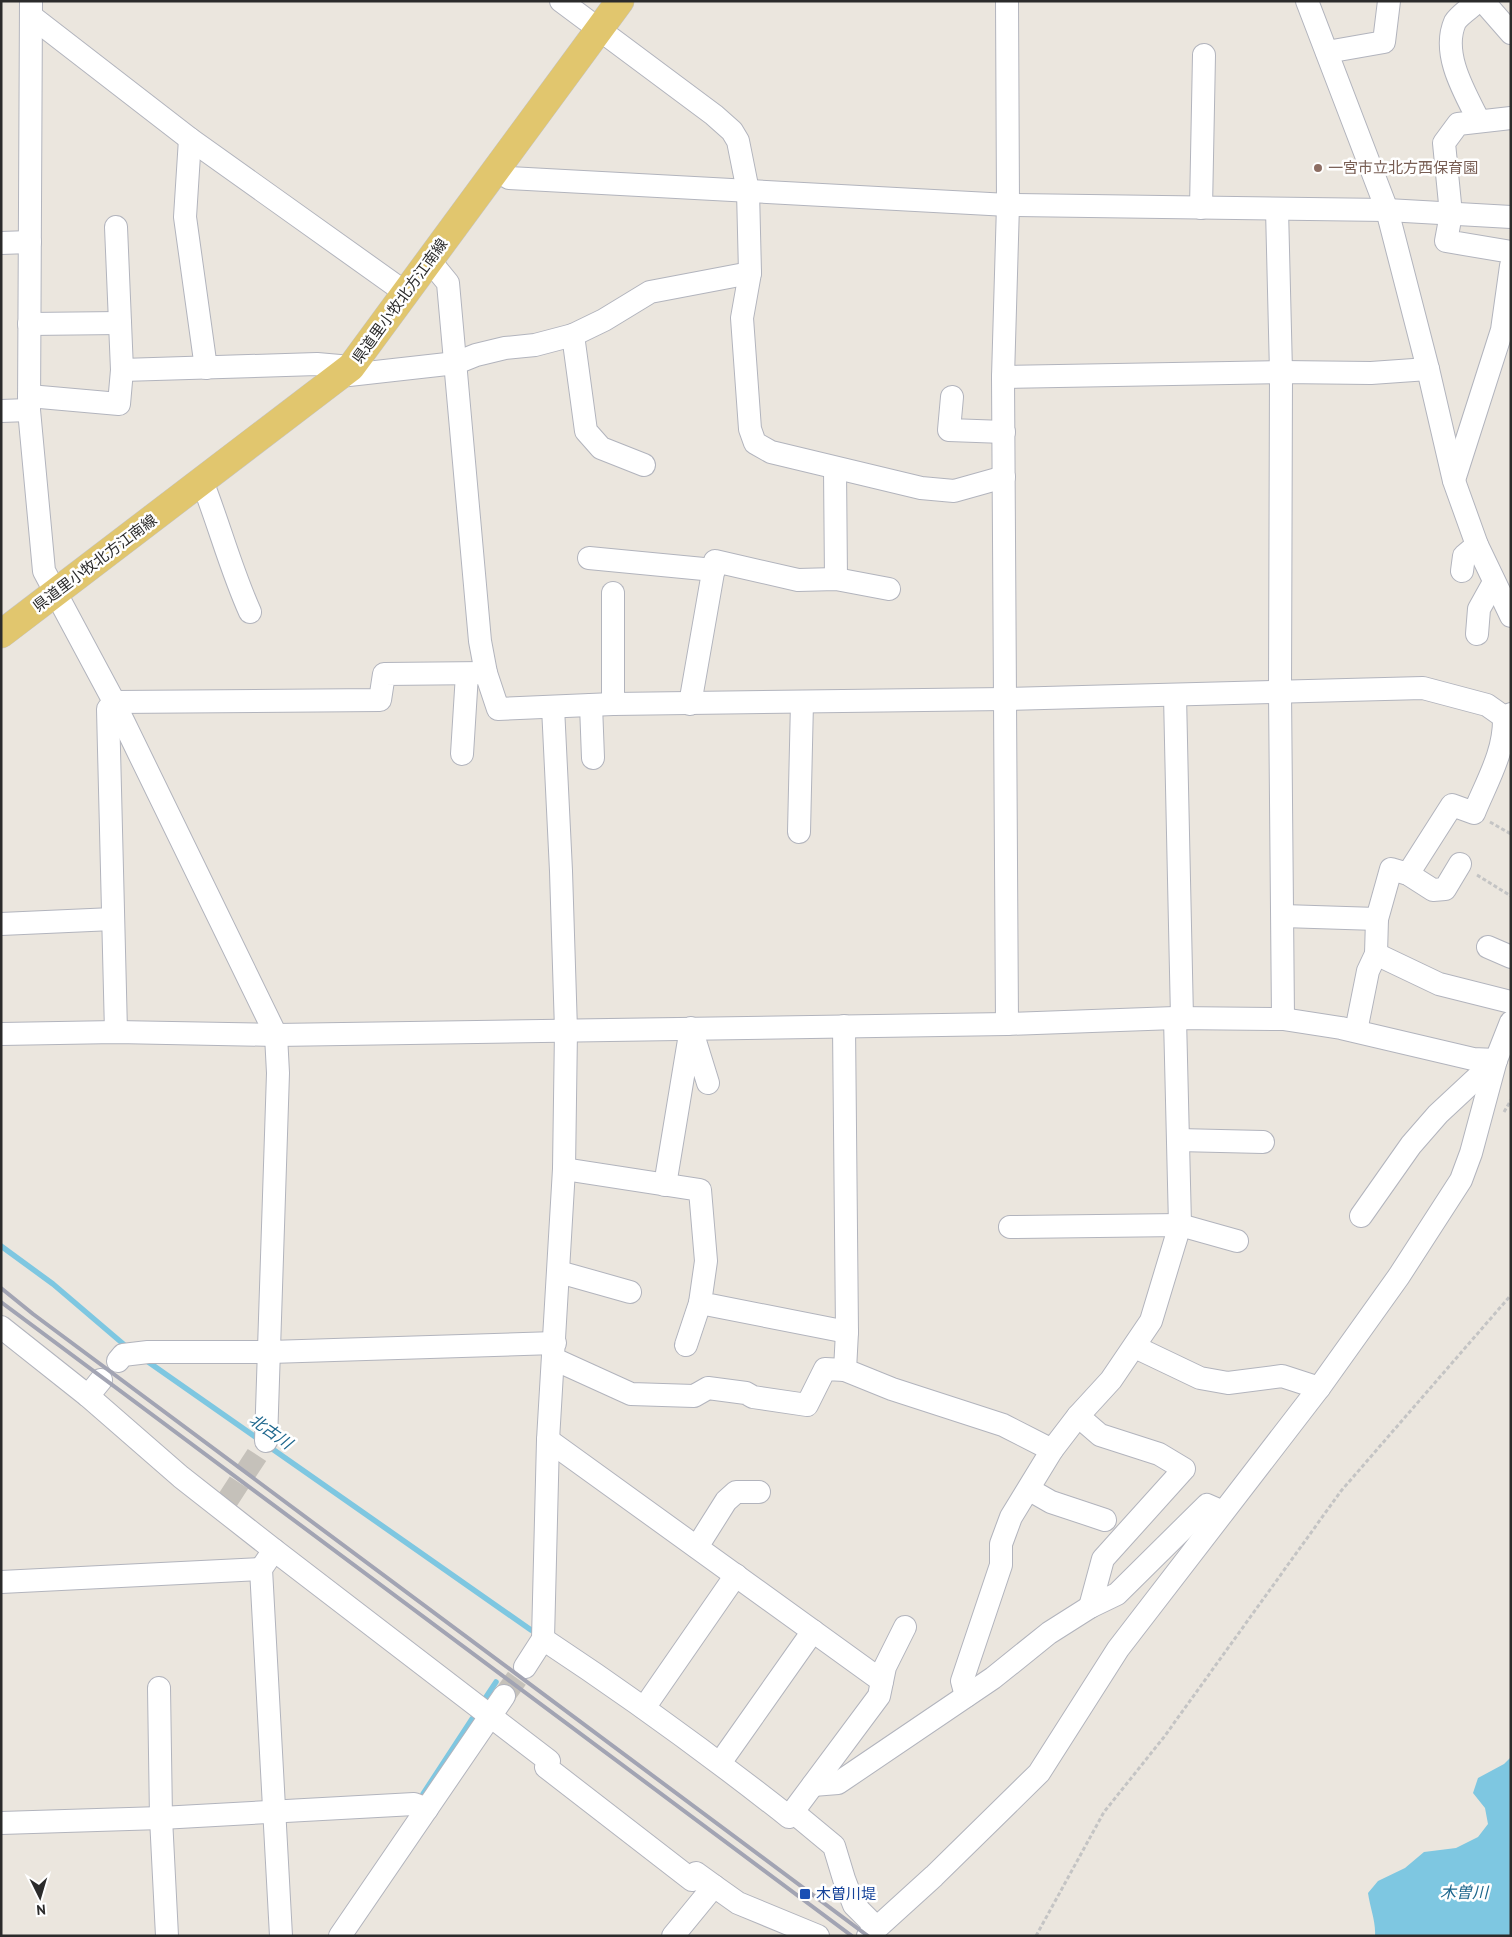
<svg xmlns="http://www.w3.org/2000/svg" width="1512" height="1937" font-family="'PT Sans','Noto Sans JP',sans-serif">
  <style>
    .water { fill: #7ec7e1 }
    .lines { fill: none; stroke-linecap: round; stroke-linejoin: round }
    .stream { stroke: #7ec7e1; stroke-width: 5.5 }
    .minor-tunnel { stroke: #c5c1ba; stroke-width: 22; stroke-dasharray: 22 11; stroke-linecap: butt }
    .minor-casing { stroke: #b2b4bd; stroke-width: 24 }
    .major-casing { stroke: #c4c4c4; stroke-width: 29 }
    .path { stroke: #c4c4c4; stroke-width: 3; stroke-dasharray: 4 2.5; stroke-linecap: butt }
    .minor { stroke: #fff; stroke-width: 22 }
    .major { stroke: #e1c66e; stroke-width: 28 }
    .rail { stroke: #a2a4b3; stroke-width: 4 }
    .education-dot { fill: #8d6e63; stroke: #fff; stroke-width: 2 }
    .transit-dot { fill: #1a4fb4; stroke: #fff; stroke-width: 2 }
    .labels { text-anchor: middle; stroke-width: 5; stroke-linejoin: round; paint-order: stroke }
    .education-label { font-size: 15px; fill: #785e54; stroke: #fff; text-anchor: start }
    .street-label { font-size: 15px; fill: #2b2b2b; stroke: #fff }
    .transit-label { font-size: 15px; fill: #164399; stroke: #fff; text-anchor: start }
    .water-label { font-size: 16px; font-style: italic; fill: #1d668c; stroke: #fff }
  </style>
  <rect width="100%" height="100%" fill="#ebe6de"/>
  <!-- water -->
  <path class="water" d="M1511,1757V1936H1375C1376,1921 1370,1908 1368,1893L1378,1881L1405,1868L1424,1852L1456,1848L1478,1837L1488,1824L1485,1808L1473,1793L1478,1778L1504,1764Z"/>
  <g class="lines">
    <!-- stream -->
    <g class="stream">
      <path d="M1,1246L53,1284L128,1348"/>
      <path d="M144,1359L531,1630"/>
      <path d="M484,1700L496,1682"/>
      <path d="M423,1794L472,1719"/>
    </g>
    <!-- minor-tunnel -->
    <g class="minor-tunnel">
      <path d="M227,1501L266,1441"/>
      <path d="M504,1696L525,1667"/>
    </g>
    <defs>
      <g id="minor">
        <path d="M31,1L29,410L44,571L111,696L276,1035L278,1073L266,1441"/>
        <path d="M561,1L714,115L732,131L738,141L748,191L750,273L742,318L750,429L755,443L771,452L921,488L954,491L1004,477"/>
        <path d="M1307,1L1387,210L1428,369L1454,481L1477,545L1511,616"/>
        <path d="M1478,1C1472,7 1459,15 1455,22C1441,54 1465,93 1479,121"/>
        <path d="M1483,1L1511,33"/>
        <path d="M31,16L190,139L406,293"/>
        <path d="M1327,52L1384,42L1389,1"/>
        <path d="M1511,118L1458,124L1444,143L1451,214L1446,241L1511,252"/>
        <path d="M190,139L185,217L206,368"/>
        <path d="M496,170L509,178L1008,205L1387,210L1511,217"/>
        <path d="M1201,208L1204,55"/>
        <path d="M1277,209L1281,372L1280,692L1283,1019"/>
        <path d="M1,243L30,242"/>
        <path d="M430,261L448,283L480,641L486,673"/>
        <path d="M29,324L120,323"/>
        <path d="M573,335L586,431L601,448L644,465"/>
        <path d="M122,370L317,364L351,367"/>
        <path d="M340,376L456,363L476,355L505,348L535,345L573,335L604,320L650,292L750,273"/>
        <path d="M1003,377L1281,372L1371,373L1428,369"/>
        <path d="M29,396L119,404L122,370L116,227"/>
        <path d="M952,397L949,430L1004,432"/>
        <path d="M1,411L29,410"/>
        <path d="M835,469L836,579"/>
        <path d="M1454,480L1502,330L1511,266"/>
        <path d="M202,481C219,524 231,570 250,612"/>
        <path d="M589,558L714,570"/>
        <path d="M1462,571L1464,556L1477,545"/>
        <path d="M1477,634L1479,609L1494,582"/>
        <path d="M1175,695L1182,1018"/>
        <path d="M613,704V593"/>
        <path d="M690,704L715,561L798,580L836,579L889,589"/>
        <path d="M591,705L593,758"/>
        <path d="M462,754L467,674"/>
        <path d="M799,832L802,702"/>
        <path d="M1408,874L1452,805L1474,813C1487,781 1505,752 1504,717L1511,714"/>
        <path d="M1283,916L1377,919"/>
        <path d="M1,924L113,919"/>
        <path d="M1488,947L1511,957"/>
        <path d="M1376,954L1439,984L1511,1002"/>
        <path d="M1007,1024L1003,377L1008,205L1007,1"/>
        <path d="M844,1026L847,1332L845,1370L892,1389L1003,1425L1052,1450L1078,1416L1111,1380L1151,1321L1180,1225L1175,1018"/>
        <path d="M1356,1031L1368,971L1376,954L1377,919L1391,869L1408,874L1433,890L1445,889L1460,864"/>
        <path d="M116,1032L108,709L114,702L380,700L384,674L486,673L498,709L613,704L1005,699L1423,688L1487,705L1504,717"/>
        <path d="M1,1034L116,1032L276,1035L1007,1024L1175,1018L1283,1019L1341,1028L1473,1059L1496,1060"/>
        <path d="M1178,1140L1263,1142"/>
        <path d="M564,1169L700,1190L706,1261L700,1303L847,1332"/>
        <path d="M665,1185L691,1028L708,1083"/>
        <path d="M1361,1216L1411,1145L1438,1114L1496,1060"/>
        <path d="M1010,1227L1180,1225L1237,1241"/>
        <path d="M559,1272L630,1292"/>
        <path d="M1,1327L88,1396L181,1477L274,1550L549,1761L546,1767L692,1880L696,1873L714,1886L673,1936"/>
        <path d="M686,1345L700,1303"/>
        <path d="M1135,1347L1200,1378L1228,1383L1282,1376L1319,1388"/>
        <path d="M554,1359L631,1394L694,1396L708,1388L746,1393L753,1397L807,1405L825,1369L845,1370"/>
        <path d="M118,1361L123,1355L148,1352H270L555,1343"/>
        <path d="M88,1396L101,1380"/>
        <path d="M1078,1416L1100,1435L1159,1454L1184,1469L1103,1559L1090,1607"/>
        <path d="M548,1440L882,1681"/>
        <path d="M1030,1490L1051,1502L1105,1520"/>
        <path d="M697,1547L726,1501L736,1492H759"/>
        <path d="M274,1550L261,1569L281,1936"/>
        <path d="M1,1582L261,1569"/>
        <path d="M543,1639C628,1695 709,1754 789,1817L879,1696L885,1667L905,1627"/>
        <path d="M525,1667L543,1639L548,1440L564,1169L566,1030L561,871L553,707"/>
        <path d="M159,1688L161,1818L167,1936"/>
        <path d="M966,1696L962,1681L1001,1565V1544L1011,1517L1052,1450"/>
        <path d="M644,1708L736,1575"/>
        <path d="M720,1763L813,1631"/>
        <path d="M813,1785L838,1783L993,1678L1049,1633L1090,1607L1117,1594L1207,1505L1223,1512"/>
        <path d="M793,1812L834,1846L844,1879L854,1905L876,1927"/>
        <path d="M1,1823L161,1818L414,1804L427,1809"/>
        <path d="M714,1886L738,1903L818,1936"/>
        <path d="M340,1936L504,1696"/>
        <path d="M868,1936L934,1876L1039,1773L1118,1649L1319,1388L1399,1276L1461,1180L1471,1153L1496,1060L1511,1022"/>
      </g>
      <path id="major" d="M1,634L351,367L620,1"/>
    </defs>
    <!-- minor casing -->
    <use href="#minor" class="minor-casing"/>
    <!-- major casing -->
    <use href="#major" class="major-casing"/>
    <!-- path -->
    <g class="path">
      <path d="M1490,822L1511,834"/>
      <path d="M1477,875L1511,896"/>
      <path d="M1504,1112L1511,1100"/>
      <path d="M1036,1936L1104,1812L1164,1737L1341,1491L1511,1295"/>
    </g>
    <!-- minor -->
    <use href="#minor" class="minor"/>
    <!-- major -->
    <use href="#major" class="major"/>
    <!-- rail -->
    <g class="rail">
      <path d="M1,1288L33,1314L868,1936"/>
      <path d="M1,1302L852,1936"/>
    </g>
  </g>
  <!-- markers -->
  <circle class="education-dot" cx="1318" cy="168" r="5"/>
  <rect class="transit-dot" x="799" y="1888" width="12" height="12" rx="2.5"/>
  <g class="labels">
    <!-- education labels -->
    <g class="education-label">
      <text x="1328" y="173">一宮市立北方西保育園</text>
    </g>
    <!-- street labels -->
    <g class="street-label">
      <text transform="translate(400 301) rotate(-54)" y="5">県道里小牧北方江南線</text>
      <text transform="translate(95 563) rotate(-37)" y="5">県道里小牧北方江南線</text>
    </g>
    <!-- transit labels -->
    <g class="transit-label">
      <text x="816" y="1899">木曽川堤</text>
    </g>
    <!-- water labels -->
    <g class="water-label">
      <text transform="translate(271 1431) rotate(35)" y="6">北古川</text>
      <text x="1464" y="1898">木曽川</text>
    </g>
  </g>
  <!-- border -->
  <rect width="1512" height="1937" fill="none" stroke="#2b2b2b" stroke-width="5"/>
  <!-- north arrow -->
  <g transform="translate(40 1897) rotate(175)" stroke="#ffffff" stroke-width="4" paint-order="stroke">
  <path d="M0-4L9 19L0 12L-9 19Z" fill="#2b2b2b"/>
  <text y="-8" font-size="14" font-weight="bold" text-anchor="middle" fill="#2b2b2b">N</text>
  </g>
</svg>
